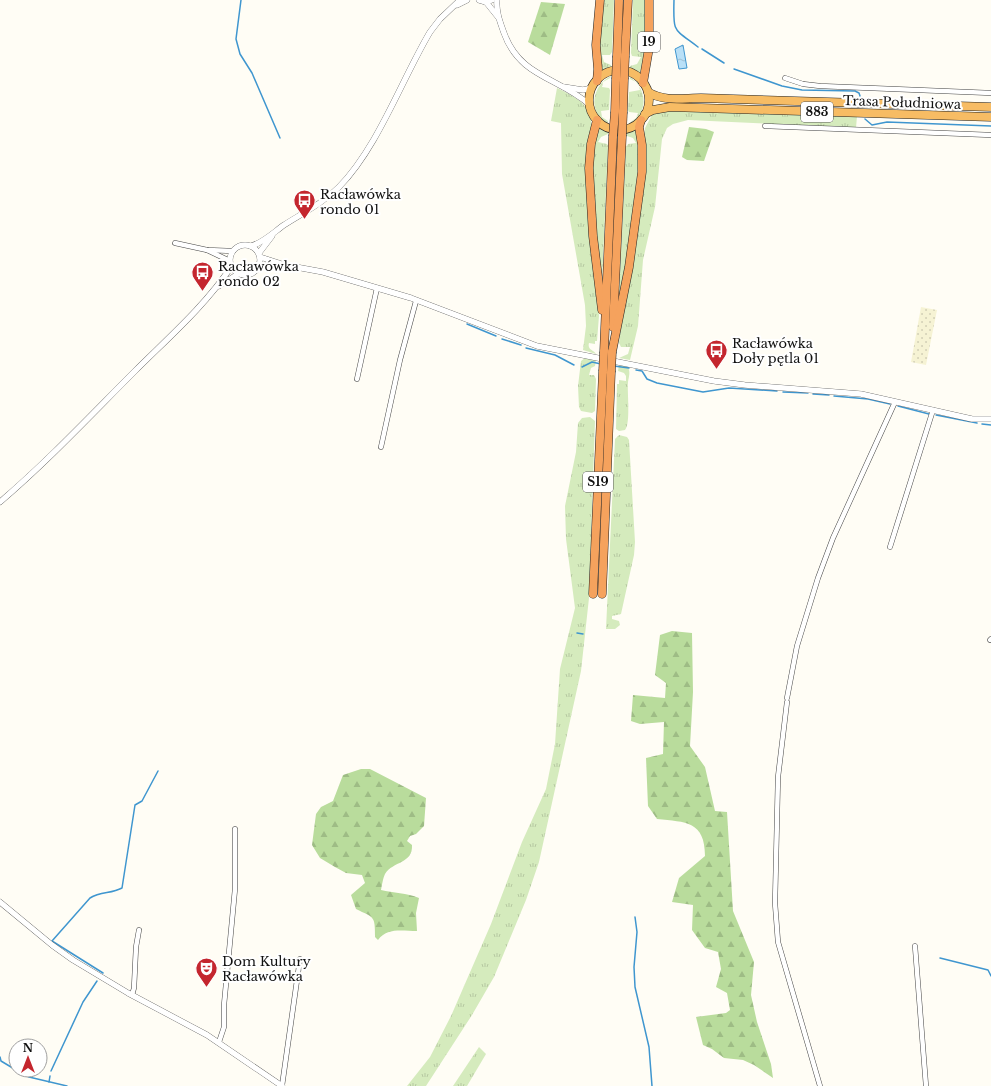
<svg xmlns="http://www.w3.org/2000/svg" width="991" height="1086" font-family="'Libre Baskerville',serif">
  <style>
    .farmland { fill: url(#farmland-dots) }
    .grass { fill: url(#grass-tufts) }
    .forest { fill: url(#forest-firs) }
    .water { fill: url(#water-ripples); stroke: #3f96cf }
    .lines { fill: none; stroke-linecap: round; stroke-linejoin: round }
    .stream { stroke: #3f96cf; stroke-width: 1.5 }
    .minor-casing { stroke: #444; stroke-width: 5.5 }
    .tertiary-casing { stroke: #444; stroke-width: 6 }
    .trunk-casing { stroke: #222; stroke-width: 9 }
    .motorway-casing { stroke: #222; stroke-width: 9 }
    .minor { stroke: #fff; stroke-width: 4.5 }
    .tertiary { stroke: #fff; stroke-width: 5.5 }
    .trunk { stroke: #f7bc64; stroke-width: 8 }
    .motorway { stroke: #f5a25d; stroke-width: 8 }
    .motorway-bridge-casing { stroke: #222; stroke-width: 9; stroke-linecap: butt }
    .motorway-bridge { stroke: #f5a25d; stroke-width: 8 }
    .labels { text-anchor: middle; stroke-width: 4; stroke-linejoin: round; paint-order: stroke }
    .shield { fill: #fff; stroke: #585858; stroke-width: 1 }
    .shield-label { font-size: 12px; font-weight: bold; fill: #111 }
    .street-label { font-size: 13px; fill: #111; stroke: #fff }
    .poi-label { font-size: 13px; fill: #111; stroke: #fff; text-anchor: start }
  </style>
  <defs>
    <pattern id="farmland-dots" width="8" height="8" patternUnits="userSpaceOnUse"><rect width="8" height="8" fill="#f6f3d4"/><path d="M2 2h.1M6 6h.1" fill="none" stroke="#d2cfb5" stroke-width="1.8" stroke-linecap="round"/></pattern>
    <pattern id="grass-tufts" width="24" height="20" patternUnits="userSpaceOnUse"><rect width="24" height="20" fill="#d5ebbd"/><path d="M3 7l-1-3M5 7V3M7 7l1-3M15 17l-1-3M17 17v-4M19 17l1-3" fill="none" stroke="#b6c8a1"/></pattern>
    <pattern id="forest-firs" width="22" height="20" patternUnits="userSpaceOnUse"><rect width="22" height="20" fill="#b9dc9c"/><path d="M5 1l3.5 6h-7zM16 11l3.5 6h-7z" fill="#9ebc85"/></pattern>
    <pattern id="water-ripples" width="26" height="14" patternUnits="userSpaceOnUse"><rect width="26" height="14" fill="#b9e0f7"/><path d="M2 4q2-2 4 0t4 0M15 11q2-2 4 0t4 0" fill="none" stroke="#9ebfd3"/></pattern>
  </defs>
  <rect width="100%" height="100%" fill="#fffdf5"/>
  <!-- farmland -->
  <path class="farmland" d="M921,307L937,310L926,365L911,362Z"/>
  <!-- grass -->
  <g class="grass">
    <path d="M603,0H614L612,52L610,55H602L604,62L611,65V68L602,71L599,53Z"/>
    <path d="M633,0H645V47L640,74L630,69V66L637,64L641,57L632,56L631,53Z"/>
    <path d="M611,76L610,78L603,82L602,87L609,88L610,90L609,110L601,111L602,117L608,121V123C587,113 592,85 611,76Z"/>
    <path d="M630,77C648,89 649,115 628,124L636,118L638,113L629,112L628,110L629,92L640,90L638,83L630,79Z"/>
    <path d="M557,88C579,99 594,105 591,133L599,316L597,341H595V344L589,343C587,350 594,350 596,354L583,350L586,326L585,305L562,174L561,123L551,121Z"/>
    <path d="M664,110L857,116L856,128L688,120L673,124L667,128L662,139L655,207L643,260L638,326L630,360L619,358L628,354L630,347H621L619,343L645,128L652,115Z"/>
    <path d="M599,128L608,132V134L601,137L598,142L607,144L608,146L602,282C595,237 584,171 599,128Z"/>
    <path d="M636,129L639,161L622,293L619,296L626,147L628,144L636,143L633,138L627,136V132Z"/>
    <path d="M585,358L596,360L595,366L591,368L589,375H594L596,379L595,411L592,413L581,411L579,407L578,386L581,361Z"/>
    <path d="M619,365L627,366C631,371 629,376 628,382C627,393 631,423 625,430L619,431L616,429L617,384H619V380L626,381V376L624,373L618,371Z"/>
    <path d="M590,417L595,421L589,598L581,671L539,862L526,900L494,977L472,1015L426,1086H407L430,1057L451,1016L491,924L522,842L546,789L555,744L560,669L575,608L566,539L565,506L576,452L578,423L582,418Z"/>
    <path d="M619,435L627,437L629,440L635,542L634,555L621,614L612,616V619L619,621L620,625L615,629H606L615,439Z"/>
    <path d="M479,1047L486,1054L467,1086H453Z"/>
  </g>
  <!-- forest -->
  <g class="forest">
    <path d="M541,2L565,4L550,55L528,42Z"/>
    <path d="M689,127L706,129L714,132L704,161L687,160L682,157Z"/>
    <path d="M672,631L692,633L693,692L690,746L705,767L715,811L727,812L733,911L754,962L751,995L757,1022L771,1064L773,1078L754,1065L743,1060L724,1058L712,1049L703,1045L696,1017L726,1013L730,1010L727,993L716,987L721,969L718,952L705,948L692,930L693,905L672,902L679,878L705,856C705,821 686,822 657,819L648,806L646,758L663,754L664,722L640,724L631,721L633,695L665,698L666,683L655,675L660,635Z"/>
    <path d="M361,769H370L426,798L424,826L416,834L410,836L407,841L412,845C413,864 393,861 385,874C383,878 382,885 381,890C393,893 407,893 419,898L416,913L417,931C403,931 387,927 378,940L375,937C375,915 374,918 356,909L351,895L365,883L362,875L346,873L335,867L320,858L312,845L316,814L321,807L333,801L343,775Z"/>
  </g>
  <!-- water -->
  <path class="water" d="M683,45L687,68L679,69L675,49Z"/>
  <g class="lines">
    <!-- stream -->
    <g class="stream">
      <path d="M241,0L236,39L240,54L252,73L280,138"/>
      <path d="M674,0C673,33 673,28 698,47"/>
      <path d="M702,49L724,63"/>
      <path d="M734,69L782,86L802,90L855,91L859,93L860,96"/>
      <path d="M865,119L872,125L887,122L991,126"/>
      <path d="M467,324L496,336"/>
      <path d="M502,339L521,345"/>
      <path d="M526,348L555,355L574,365"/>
      <path d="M614,366L629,368"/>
      <path d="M582,367L592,362L601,364"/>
      <path d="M636,370L642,371L647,379L657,383L703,392L729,388L777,391"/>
      <path d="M783,392L808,393"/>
      <path d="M813,394L829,395"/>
      <path d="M834,396L868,399L890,404"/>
      <path d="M898,406L929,414"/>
      <path d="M936,415L977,423"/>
      <path d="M982,424L991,425"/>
      <path d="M577,633L583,634"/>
      <path d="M635,917L637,932L634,967L635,987L649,1047L652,1086"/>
      <path d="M940,958L988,970L991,976"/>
      <path d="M103,973L52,941L90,898C101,891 111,894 122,888L135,805L142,801L158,771"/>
      <path d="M0,1057L1,1061L16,1070"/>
      <path d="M17,1070L29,1077L67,1086"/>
      <path d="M51,1071L83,1002L97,981"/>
      <path d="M49,1082L50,1076"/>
    </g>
    <defs>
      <g id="minor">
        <path d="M785,78L803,84L820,86L991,93"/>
        <path d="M765,126L991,135"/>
        <path d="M175,243L207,250L233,251"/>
        <path d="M207,250L230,261"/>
        <path d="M357,379L377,288"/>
        <path d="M381,447L400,360L416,301"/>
        <path d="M890,547L933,410"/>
        <path d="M990,640L991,639"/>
        <path d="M787,698L797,646L818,578L833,538L895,402"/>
        <path d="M787,702L778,777L775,903L778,942L820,1086"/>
        <path d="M915,946L926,1086"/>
        <path d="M132,995L134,988L136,947L139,930"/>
        <path d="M219,1042L224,1027V1005L235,889V829"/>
        <path d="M282,1086L300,959"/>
      </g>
      <g id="tertiary">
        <path d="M479,0L486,2L492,0"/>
        <path d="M497,0C496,12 500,22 504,33C520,78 559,77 590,105"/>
        <path d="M486,2L498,17"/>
        <path d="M457,5L467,0"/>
        <path d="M564,87L583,90L592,88"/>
        <circle cx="245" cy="260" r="15"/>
        <path d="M251,246C263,243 274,232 284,225C303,213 323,203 339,187C378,147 401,81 430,32L440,19L460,0"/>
        <path d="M259,253L272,236"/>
        <path d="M260,257L285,265L323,272L411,298L537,346L714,381L745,385L861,394L972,419H991"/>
        <path d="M259,266L283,265"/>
        <path d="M219,286L238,274"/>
        <path d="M0,502C48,461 91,415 135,371C168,338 205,306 231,267"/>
        <path d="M0,902L52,945L73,960L128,993L207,1035L282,1086"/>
      </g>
      <g id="trunk">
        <circle cx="619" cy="100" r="30"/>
        <path d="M648,92C664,102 683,98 701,98L991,107"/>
        <path d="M645,114L653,110L670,107L991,117"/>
      </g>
      <g id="motorway">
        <path d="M617,56L619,0"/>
        <path d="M625,56L628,0"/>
        <path d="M597,81L598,69L596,45L600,0"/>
        <path d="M643,83L649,48V0"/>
        <path d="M615,112L616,79"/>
        <path d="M623,112L624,79"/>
        <path d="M597,120L591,144L589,168L593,236L602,310"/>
        <path d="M613,327L622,136"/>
        <path d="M604,352L613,136"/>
        <path d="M612,352L629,267L642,172V145L639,127L641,120"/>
        <path d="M593,594L603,371"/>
        <path d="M602,594L611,372"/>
      </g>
    </defs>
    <!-- minor casing -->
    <use href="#minor" class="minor-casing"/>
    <!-- tertiary casing -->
    <use href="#tertiary" class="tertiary-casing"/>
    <!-- trunk casing -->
    <use href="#trunk" class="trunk-casing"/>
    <!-- motorway casing -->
    <use href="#motorway" class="motorway-casing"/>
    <!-- minor -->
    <use href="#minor" class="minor"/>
    <!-- tertiary -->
    <use href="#tertiary" class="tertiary"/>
    <!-- trunk -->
    <use href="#trunk" class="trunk"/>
    <!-- motorway -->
    <use href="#motorway" class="motorway"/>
    <defs>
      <g id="motorway-bridge">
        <path d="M616,79L617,56"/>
        <path d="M624,79L625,56"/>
        <path d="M613,136L615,112"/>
        <path d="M622,136L623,112"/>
        <path d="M603,371L604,352"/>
        <path d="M611,372L612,352"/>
      </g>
    </defs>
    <!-- motorway-bridge casing -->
    <use href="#motorway-bridge" class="motorway-bridge-casing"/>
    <!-- motorway-bridge -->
    <use href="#motorway-bridge" class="motorway-bridge"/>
  </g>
  <!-- icons -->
  <defs>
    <symbol id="bus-pin" viewBox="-11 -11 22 30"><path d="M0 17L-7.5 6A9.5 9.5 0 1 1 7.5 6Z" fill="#c4262e" stroke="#fff"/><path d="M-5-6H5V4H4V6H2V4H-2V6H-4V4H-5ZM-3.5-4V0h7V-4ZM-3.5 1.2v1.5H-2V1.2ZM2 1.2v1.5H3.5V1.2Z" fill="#fff"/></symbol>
    <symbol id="theatre-pin" viewBox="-11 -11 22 30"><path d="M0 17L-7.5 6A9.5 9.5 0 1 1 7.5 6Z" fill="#c4262e" stroke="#fff"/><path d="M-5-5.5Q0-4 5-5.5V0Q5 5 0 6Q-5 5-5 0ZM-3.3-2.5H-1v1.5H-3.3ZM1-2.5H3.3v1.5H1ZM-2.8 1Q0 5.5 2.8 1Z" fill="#fff"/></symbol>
  </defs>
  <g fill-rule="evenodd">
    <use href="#bus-pin" x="292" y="188" width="25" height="34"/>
    <use href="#bus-pin" x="190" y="260" width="25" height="34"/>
    <use href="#bus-pin" x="704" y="338" width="25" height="34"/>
    <use href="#theatre-pin" x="194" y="956" width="25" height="34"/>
  </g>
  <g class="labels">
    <!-- shield labels -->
    <g class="shield">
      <rect x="638" y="32" width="22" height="20" rx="3"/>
      <rect x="801" y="102" width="32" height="20" rx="3"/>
      <rect x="583" y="472" width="30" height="20" rx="3"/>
    </g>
    <g class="shield-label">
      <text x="649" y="46">19</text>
      <text x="817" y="116">883</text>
      <text x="598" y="486">S19</text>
    </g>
    <!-- street labels -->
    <g class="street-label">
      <text transform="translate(902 102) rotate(2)" y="5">Trasa Południowa</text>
    </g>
    <!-- poi labels -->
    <g class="poi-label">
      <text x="320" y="199">Racławówka<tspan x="320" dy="15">rondo 01</tspan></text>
      <text x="218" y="271">Racławówka<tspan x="218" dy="15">rondo 02</tspan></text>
      <text x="732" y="348">Racławówka<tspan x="732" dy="15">Doły pętla 01</tspan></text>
      <text x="222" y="966">Dom Kultury<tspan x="222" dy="15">Racławówka</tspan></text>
    </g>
  </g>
  <!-- north arrow -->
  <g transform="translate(28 1058)"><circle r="19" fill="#ffffff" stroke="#a0a0a0"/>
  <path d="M0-3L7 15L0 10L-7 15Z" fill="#c4262e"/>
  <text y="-6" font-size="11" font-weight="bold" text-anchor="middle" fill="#111111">N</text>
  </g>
</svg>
